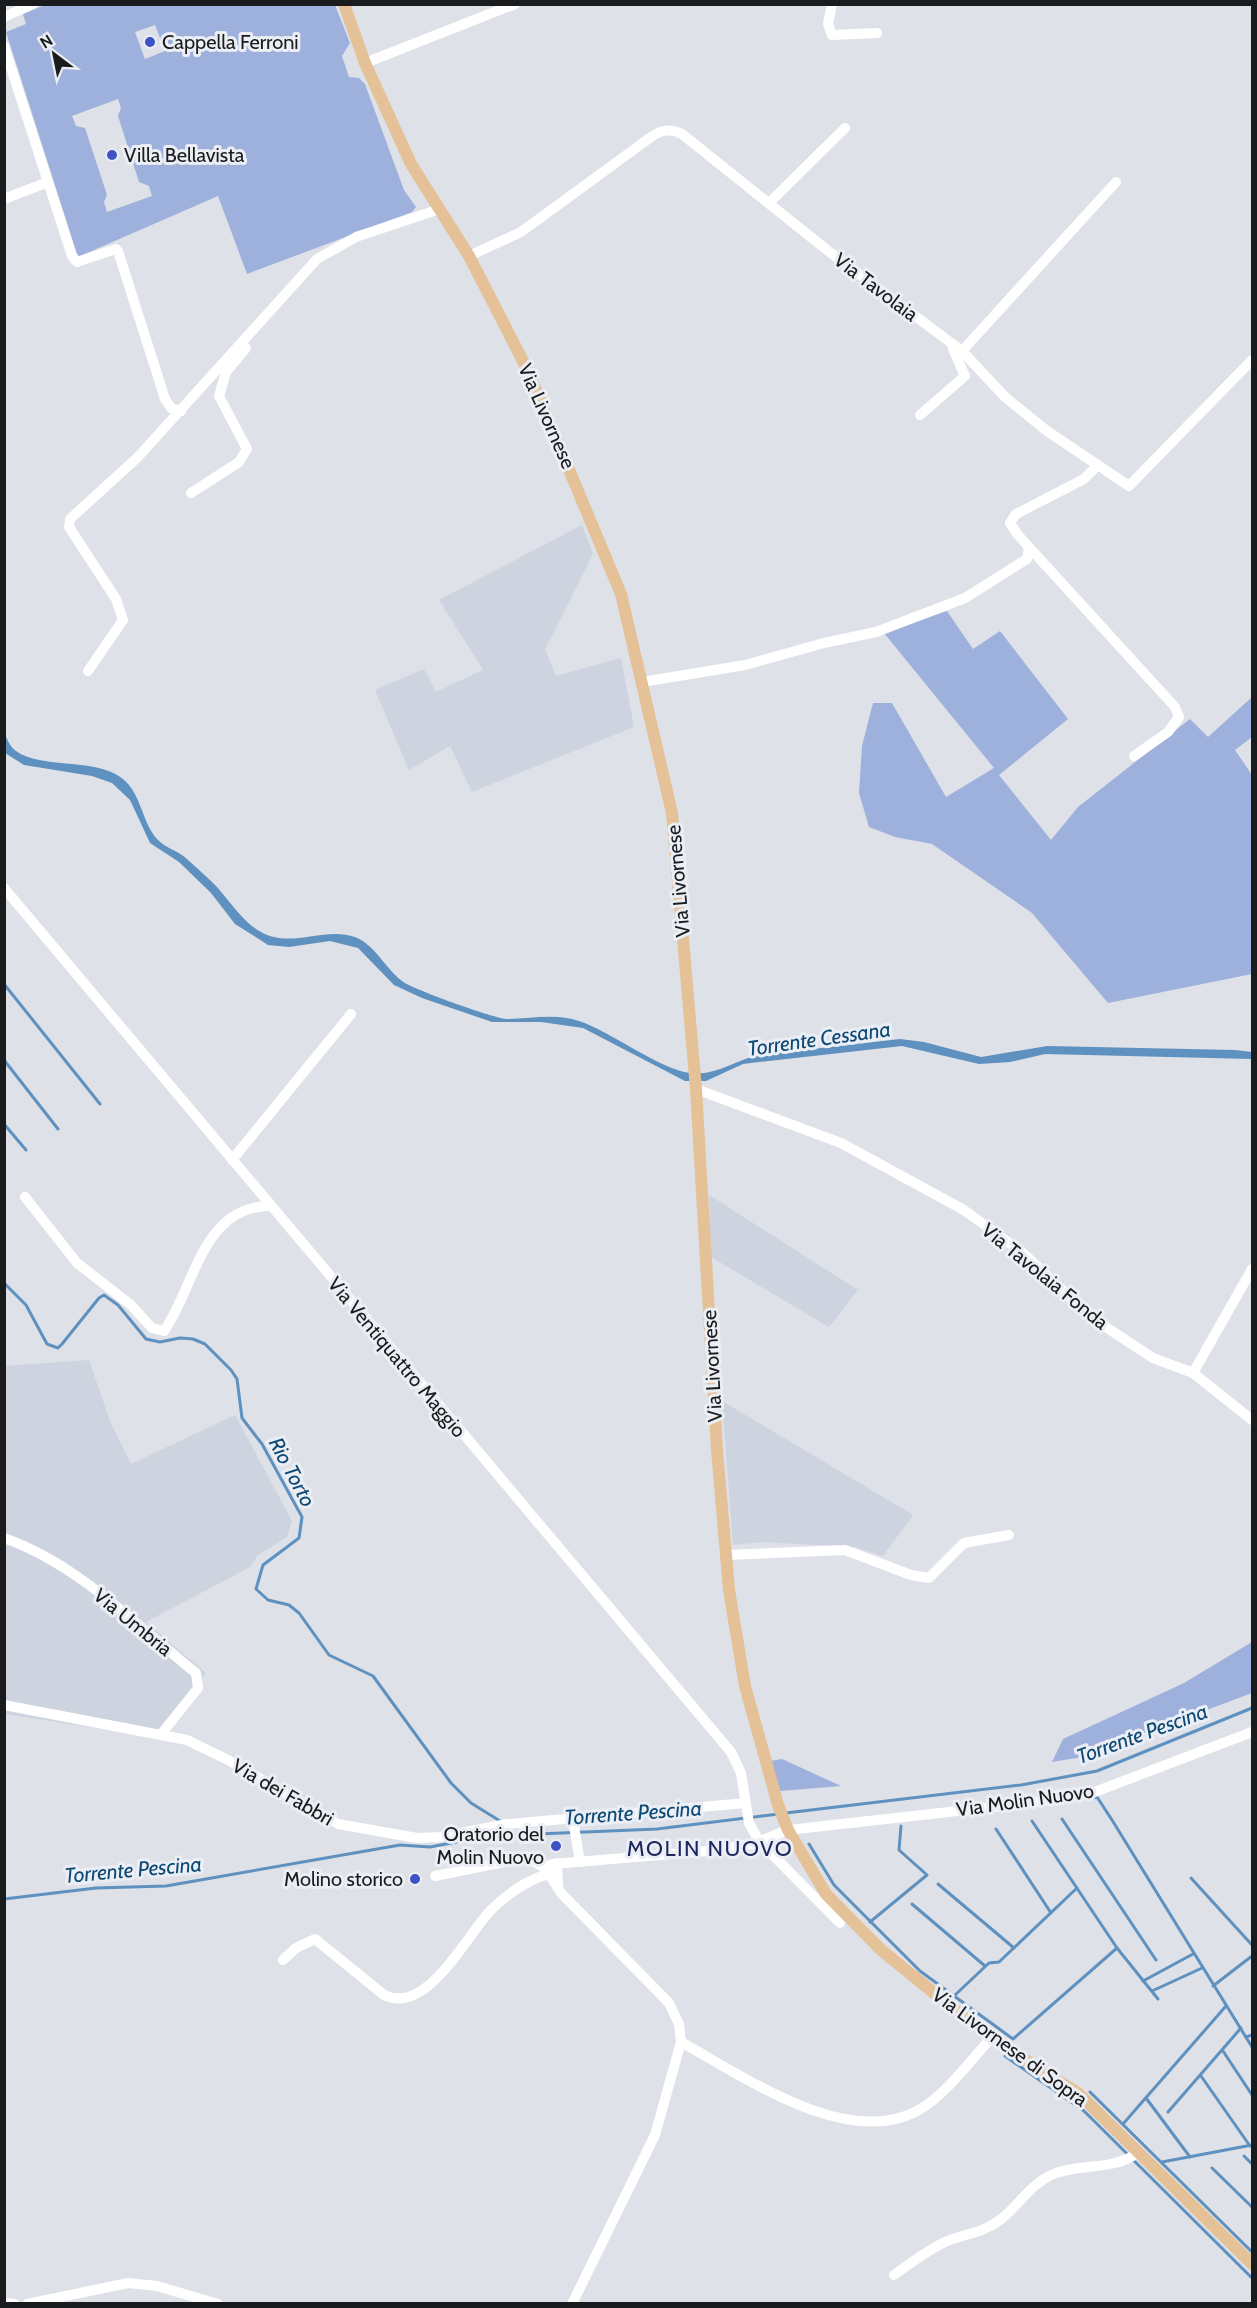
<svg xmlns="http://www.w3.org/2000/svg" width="1257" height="2308" font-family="Cabin,sans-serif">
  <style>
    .built { fill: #cdd3df }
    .green { fill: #9eb0dc; fill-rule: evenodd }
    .water { fill: #5e91bf }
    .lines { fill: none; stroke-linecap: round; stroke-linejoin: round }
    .stream { stroke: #5e91bf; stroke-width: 3 }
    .minor { stroke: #fff; stroke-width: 10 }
    .major { stroke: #e4c197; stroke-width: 12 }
    .poi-dot { fill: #3c52c5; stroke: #ebeef4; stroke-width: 2 }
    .labels { text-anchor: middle; stroke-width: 6; stroke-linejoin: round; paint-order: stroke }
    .poi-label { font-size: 20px; fill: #1a1b1d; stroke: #ebeef4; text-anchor: start }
    .street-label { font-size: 20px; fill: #1a1b1d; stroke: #ebeef4 }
    .water-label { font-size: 21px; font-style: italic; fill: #0c4975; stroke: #ebeef4 }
    .quarter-label { font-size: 22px; letter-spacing: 1.5px; fill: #1b275f; stroke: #ebeef4 }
  </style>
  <rect width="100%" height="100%" fill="#dee1e7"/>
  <!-- built -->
  <g class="built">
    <path d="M582,525L593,554L545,649L556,676L621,658L634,727L472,792L450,746L409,770L375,690L424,669L436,692L483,670L439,600Z"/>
    <path d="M709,1195L858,1290L829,1327L711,1257Z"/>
    <path d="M89,1360L110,1421L131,1464L235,1415L292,1521L287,1537L258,1555L250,1567L146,1622L206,1673L155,1737L5,1714V1366Z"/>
    <path d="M722,1401L913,1515L883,1556L855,1547L762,1542L733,1545Z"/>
  </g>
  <!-- green -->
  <g class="green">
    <path d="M45,5H335L350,43L342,56L349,77L359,78L365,84L404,190L416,207L412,212L247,274L218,196L78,257L6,32L26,24L23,14ZM155,25L165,51L145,59L135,32ZM118,99L121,108L118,116L139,182L149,186L152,196L107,212L104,202L107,195L85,128L76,126L72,116Z"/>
    <path d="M947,611L973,649L1000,631L1068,719L999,775L1051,840L1078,807L1190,719L1208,737L1252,697V737L1235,750L1252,775V974L1108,1003L1032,913L932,844L895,837L869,827L859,793L862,746L873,703H892L946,797L994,768L884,633Z"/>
    <path d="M1252,1642V1693L1082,1757L1052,1762L1063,1739L1184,1683Z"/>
    <path d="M782,1759L841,1786L780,1791L770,1761Z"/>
  </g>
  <!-- water -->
  <path class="water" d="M4,732C7,739 10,747 16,751C39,768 91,759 117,775C142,789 140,820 157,839C165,848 179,851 187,859C197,868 208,878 217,887C231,903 243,922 261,932C290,949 325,926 355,937C377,946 386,971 405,983C416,990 495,1019 507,1019C531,1019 556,1013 579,1021C612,1032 659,1069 690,1073C713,1077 736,1060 759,1055L900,1039L924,1042L981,1057L1047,1046L1235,1050L1252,1052V1059L1045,1054L1010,1062L979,1064L902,1046L759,1062L743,1064L706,1081H685L583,1028L541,1022H492L422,998L394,985L358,948L330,941L289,947L268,945L235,924L211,893L179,862L150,843L130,800L112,783L92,776L24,765L5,753Z"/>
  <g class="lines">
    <!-- stream -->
    <g class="stream">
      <path d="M4,984L100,1104"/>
      <path d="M4,1060L58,1129"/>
      <path d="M4,1124L26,1150"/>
      <path d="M4,1283L26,1305L47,1344L58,1348L62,1344L99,1298L104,1295L118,1305L146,1339L160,1342L180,1338L193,1339L205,1344L231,1370L237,1379L242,1418L262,1444L302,1517L299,1538L263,1565L256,1589L268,1600L289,1605L299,1613L329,1655L373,1676L451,1783L471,1803L500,1821"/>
      <path d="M1093,1798L1097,1797L1112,1820L1252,2047"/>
      <path d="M786,1813L1021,1785L1097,1771L1252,1708"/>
      <path d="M1062,1819L1156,1960"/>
      <path d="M1032,1821L1117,1948L1158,1999"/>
      <path d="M996,1829L1051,1913"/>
      <path d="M809,1844L834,1885L920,1971L1013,2039L1117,1948"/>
      <path d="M1191,1878L1252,1945"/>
      <path d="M938,1884L1014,1948"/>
      <path d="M4,1899L96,1888L166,1886L400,1845L430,1847L488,1836L657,1829L779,1814"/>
      <path d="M912,1904L985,1966"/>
      <path d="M870,1922L927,1875L899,1850L901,1826"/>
      <path d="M1143,1981L1193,1954"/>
      <path d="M1213,1986L1252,1956"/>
      <path d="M1152,1991L1202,1968"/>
      <path d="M954,1996L989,1963L999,1962L1077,1888"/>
      <path d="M1246,2037L1252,2035"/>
      <path d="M1223,2051L1252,2095"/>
      <path d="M1005,2056L1084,2111L1252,2278"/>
      <path d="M1201,2076L1250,2146"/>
      <path d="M1090,2092L1252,2252"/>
      <path d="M1146,2098L1190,2157"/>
      <path d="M1168,2112L1241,2028"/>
      <path d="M1123,2124L1226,2006"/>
      <path d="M1244,2156L1252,2164"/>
      <path d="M1162,2162L1252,2145"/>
      <path d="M1212,2168L1252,2207"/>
    </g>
    <!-- minor -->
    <g class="minor">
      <path d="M832,4L828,24L832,35L877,33"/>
      <path d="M4,17L33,4"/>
      <path d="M4,46L72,256L77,262L116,249L118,251L165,399L171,408L181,411"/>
      <path d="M365,63L515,4"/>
      <path d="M4,199L48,182"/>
      <path d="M769,203L845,128"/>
      <path d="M469,256L521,232L651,137C661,130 670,128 682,134L827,250L962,351L1005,397L1047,431L1129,486L1252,360"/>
      <path d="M962,351L1116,182"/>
      <path d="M920,415L965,376L953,349"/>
      <path d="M1098,465L1084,479L1016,514L1010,523L1018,535L1175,707L1179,717L1168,732L1134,756"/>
      <path d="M191,493L239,462L247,449L219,396L226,372L246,348"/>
      <path d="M88,671L123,620L116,599L69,527L70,519L138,457L317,259L356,237L440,209"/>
      <path d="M642,682L745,665L824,643L876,632L965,598L1027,559L1029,547"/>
      <path d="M4,888L731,1752L741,1773L749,1823L759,1841L840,1923"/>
      <path d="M696,1089L841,1143L964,1210L1023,1253L1092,1318L1153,1358L1193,1373L1252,1420"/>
      <path d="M232,1160L351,1014"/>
      <path d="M25,1197L77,1263L131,1305L152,1328L164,1331C195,1287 202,1206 270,1206"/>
      <path d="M1193,1373L1252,1269"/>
      <path d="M4,1538C78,1564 136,1625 196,1673L198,1688L162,1733"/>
      <path d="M726,1555L845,1550L911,1575L929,1578L964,1543L1009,1535"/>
      <path d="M4,1705L187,1740L228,1760L338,1824L417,1838L440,1837L507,1824L746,1803"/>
      <path d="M573,1820L580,1862"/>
      <path d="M557,1863L558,1888L561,1893L669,2003L679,2024L681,2042L655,2135L572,2304"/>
      <path d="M435,1876L519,1859L533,1861L546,1869"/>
      <path d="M558,1888L547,1871V1866L553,1864L707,1851L752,1844L788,1830L1021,1804L1092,1793L1252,1732"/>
      <path d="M283,1960L296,1948L315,1939L384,1995C427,2016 466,1936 491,1910C508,1893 531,1877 554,1873"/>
      <path d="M681,2042C743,2076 846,2149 917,2111C944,2097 971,2060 992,2037"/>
      <path d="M894,2275C911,2263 926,2251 945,2242C963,2234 983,2233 1000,2220C1018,2206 1030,2185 1051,2175C1081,2162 1112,2172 1139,2152"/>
      <path d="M4,2303L15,2304"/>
      <path d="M27,2304L128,2283L157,2286L218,2304"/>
    </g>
    <!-- major -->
    <path class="major" d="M344,4L365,63L411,164L469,256L527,369L621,594L672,813L696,1089L717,1450L729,1590L745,1686L778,1805L788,1830L826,1894L880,1949L962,2016L1043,2072L1078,2093L1252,2264"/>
  </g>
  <!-- markers -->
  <g class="poi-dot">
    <circle cx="150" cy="42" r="6"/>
    <circle cx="112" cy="155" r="6"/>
    <circle cx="556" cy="1846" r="6"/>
    <circle cx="415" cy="1879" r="6"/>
  </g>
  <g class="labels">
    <!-- poi labels -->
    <g class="poi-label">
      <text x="162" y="49">Cappella Ferroni</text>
      <text x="124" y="162">Villa Bellavista</text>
      <text x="544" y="1841" text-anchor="end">Oratorio del<tspan x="544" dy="23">Molin Nuovo</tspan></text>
      <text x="403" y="1886" text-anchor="end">Molino storico</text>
    </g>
    <!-- street labels -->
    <g class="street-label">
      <text transform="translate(876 287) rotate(37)" y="7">Via Tavolaia</text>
      <text transform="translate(547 416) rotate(66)" y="7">Via Livornese</text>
      <text transform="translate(678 881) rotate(-95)" y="7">Via Livornese</text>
      <text transform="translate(1045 1276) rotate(39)" y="7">Via Tavolaia Fonda</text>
      <text transform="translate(397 1357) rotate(50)" y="7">Via Ventiquattro Maggio</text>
      <text transform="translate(712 1366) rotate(-93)" y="7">Via Livornese</text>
      <text transform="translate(133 1622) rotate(39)" y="7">Via Umbria</text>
      <text transform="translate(283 1792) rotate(30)" y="7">Via dei Fabbri</text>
      <text transform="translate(1025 1800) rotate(-8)" y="7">Via Molin Nuovo</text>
      <text transform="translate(1010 2047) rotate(36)" y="7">Via Livornese di Sopra</text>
    </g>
    <!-- water labels -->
    <g class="water-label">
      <text transform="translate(819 1039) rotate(-8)" y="7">Torrente Cessana</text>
      <text transform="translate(292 1472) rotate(62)" y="7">Rio Torto</text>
      <text transform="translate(1142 1734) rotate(-20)" y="7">Torrente Pescina</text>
      <text transform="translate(633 1813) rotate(-4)" y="7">Torrente Pescina</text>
      <text transform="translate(133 1870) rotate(-5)" y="7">Torrente Pescina</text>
    </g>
    <!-- quarter labels -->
    <g class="quarter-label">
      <text x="710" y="1856">MOLIN NUOVO</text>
    </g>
  </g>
  <!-- border -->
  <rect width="1257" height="2308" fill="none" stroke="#1a1b1d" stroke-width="12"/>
  <!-- north arrow -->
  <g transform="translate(54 54) rotate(328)" stroke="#ebeef4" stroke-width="4.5" paint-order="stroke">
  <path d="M0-4.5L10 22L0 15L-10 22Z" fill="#1a1b1d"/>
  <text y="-9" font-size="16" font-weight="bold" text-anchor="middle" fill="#1a1b1d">N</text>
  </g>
</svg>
